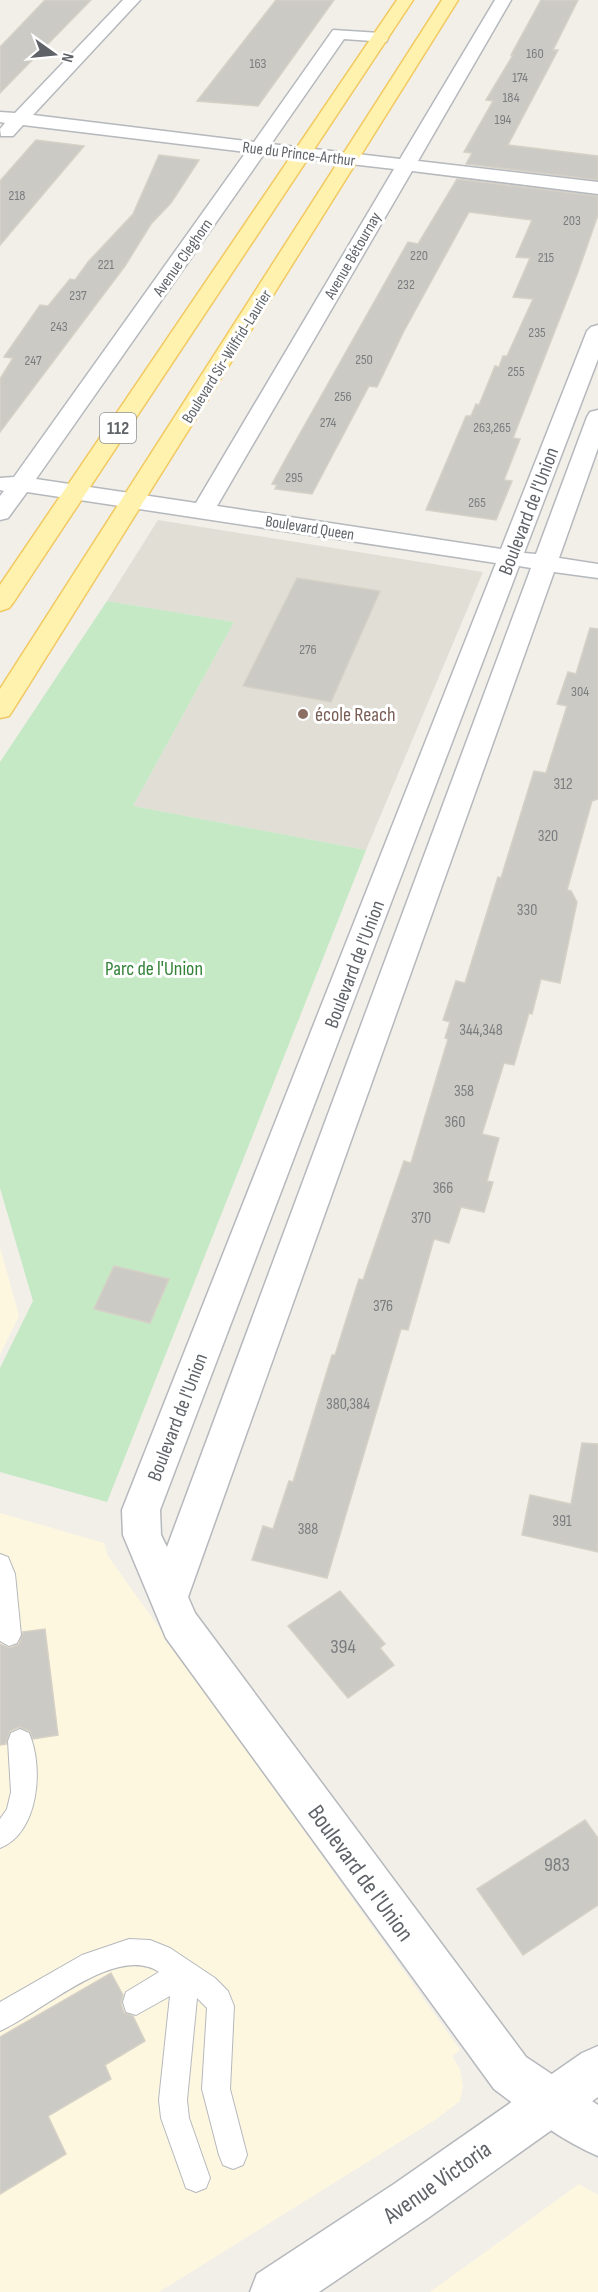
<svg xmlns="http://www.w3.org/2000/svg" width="598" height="2292" font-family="'Sofia Sans Condensed',sans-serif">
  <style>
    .commercial { fill: #fef7e0 }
    .education { fill: #e1ded6 }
    .green { fill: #c5e8c5 }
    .building { fill: #cccac5; stroke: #d6d1c6; stroke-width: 1.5 }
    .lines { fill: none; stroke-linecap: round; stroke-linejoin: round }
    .service-casing { stroke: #b5b8bc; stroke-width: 2 }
    .minor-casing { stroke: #b5b8bc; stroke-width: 3 }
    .tertiary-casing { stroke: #b5b8bc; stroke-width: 3 }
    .primary-casing { stroke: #f2c960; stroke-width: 3 }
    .service { fill: #fff; fill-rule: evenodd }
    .minor { fill: #fff; fill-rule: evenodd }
    .tertiary { fill: #fff; fill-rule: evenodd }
    .primary { fill: #fff2af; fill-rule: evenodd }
    .education-dot { fill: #8d6e63; stroke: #fff; stroke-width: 2 }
    .labels { text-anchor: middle; stroke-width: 6; stroke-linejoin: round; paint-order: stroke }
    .far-number-label { font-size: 14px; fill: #7a7d7f }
    .far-street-label { font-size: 16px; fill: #5f6368; stroke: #fff }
    .number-label { font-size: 16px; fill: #7a7d7f }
    .shield { fill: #fff; stroke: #8f9295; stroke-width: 1.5 }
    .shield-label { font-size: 18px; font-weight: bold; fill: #5f6368 }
    .street-label { font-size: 20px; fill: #5f6368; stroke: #fff }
    .education-label { font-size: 20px; fill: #785e54; stroke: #fff; text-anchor: start }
    .park-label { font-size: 20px; fill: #348238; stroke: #fff }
    .near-number-label { font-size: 20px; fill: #7a7d7f }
    .near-street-label { font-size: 24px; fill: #5f6368; stroke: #fff }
  </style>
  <rect width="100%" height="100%" fill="#f1efe8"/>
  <!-- commercial -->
  <g class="commercial">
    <path d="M0,1247L19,1316L0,1355Z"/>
    <path d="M0,1513L104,1543L108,1556L460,2050L452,2056L460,2069L463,2086L460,2101L435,2120L159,2292H0Z"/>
    <path d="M579,2184L598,2195V2292H430Z"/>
  </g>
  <!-- education -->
  <path class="education" d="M158,520L483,572L366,850L133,806L234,622L107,601Z"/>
  <!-- green -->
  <path class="green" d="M107,601L234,622L133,806L366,850L107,1502L0,1472V1368L33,1301L0,1188V762Z"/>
  <!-- building -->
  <g class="building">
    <path d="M45,0H91L0,93V47Z"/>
    <path d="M276,0H334L258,106L197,101Z"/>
    <path d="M541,0H578L553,50H558L508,145L598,156V180L466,164L472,153L464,152L493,101L486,100L513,55H511Z"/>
    <path d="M36,140L84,146L0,245V181Z"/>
    <path d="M159,155L199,160L171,203L151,224L125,266L0,432V379L13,358L4,357L40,305L48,306L70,279L75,280L88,262L133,214Z"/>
    <path d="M457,179L598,196V215L578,272L513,438L520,439L504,480L512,481L496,520L426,510L466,416H471L476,404L479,405L495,366L499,367L503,356H507L533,299L513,297L530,258L516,257L532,220L469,212L404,331L377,387L369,386L312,494L275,489L277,485L272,484L290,451L408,242L418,244Z"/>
    <path d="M297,578L380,591L331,702L243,686Z"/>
    <path d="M590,628L598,629V799L592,801L567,890L571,891L577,902L560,983L541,979L532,1014L529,1013L514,1065L504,1063L482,1134L499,1138L487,1181L493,1182L484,1212L461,1207L449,1243L434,1239L408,1330L401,1329L327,1578L252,1560L263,1526L273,1529L289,1481L293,1482L332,1355H335L359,1279L363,1280L404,1161L411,1163L448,1039L445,1038L450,1022L443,1020L456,981L465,983L498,877L501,878L534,771L546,773L567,706L557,704L568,672L576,674Z"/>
    <path d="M114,1266L169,1279L150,1323L94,1309Z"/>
    <path d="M582,1443L598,1444V1552L522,1535L530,1495L571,1504Z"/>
    <path d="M340,1591L385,1644L380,1648L394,1665L348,1698L288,1626Z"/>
    <path d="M45,1629L58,1735L33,1739L30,1731L19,1727L10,1731L6,1744L0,1745V1644L10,1648L19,1644L23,1632Z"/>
    <path d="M585,1820L598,1838V1905L523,1955L477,1889Z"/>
    <path d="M111,1973L123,1995L121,2003L124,2013L133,2016L145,2041L105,2065L111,2079L48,2116L66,2154L0,2194V2037Z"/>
  </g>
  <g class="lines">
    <defs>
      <g id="service">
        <path d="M0,1554L8,1557L15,1574L21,1635L17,1643L9,1646L0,1641Z"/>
        <path d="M20,1729L29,1733C44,1767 39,1833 0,1848V1819L7,1809L11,1792L8,1741L11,1733Z"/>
        <path d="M129,1939L150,1940L170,1948L215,1978L228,1991L234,2006L230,2089L247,2155L243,2165L233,2169L223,2165L219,2155L202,2089L207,2008L197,1998L187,2100L189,2118L210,2178L206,2188L196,2192L186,2188L161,2118L159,2100L170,1996L136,2015L126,2012L123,2002L126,1992L159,1972C116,1943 40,2014 0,2031V2002L82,1955Z"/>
      </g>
      <path id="minor" d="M123,0H140L33,115L254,142L333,30L380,33L388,38L386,42L344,39L271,144L400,159L495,0H511L418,161L598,182V194L412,171L217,506L501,549L587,331L591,327L598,325V359L524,553L536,554L587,417L590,412L598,410V448L559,558L598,564V578L554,572L188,1597L195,1613L526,2057L598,2105V2156C560,2140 527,2114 494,2089L166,1638L123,1535L122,1510L496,563L27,492L8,518L0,520V496L4,491L0,490V478L14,477L246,152L23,125L13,136H1L0,129L5,123L0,122V112L15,113ZM264,154L394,169L196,503L36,479ZM519,566L531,568L167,1547L161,1535L160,1510Z"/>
      <path id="tertiary" d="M598,2046V2097L428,2218L319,2292H250L257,2274L394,2184L582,2053Z"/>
      <g id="primary">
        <path d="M397,0H413L13,603L9,608L0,611V585Z"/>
        <path d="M442,0H458L13,710L9,716L0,718V689Z"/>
      </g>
    </defs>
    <!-- service casing -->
    <use href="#service" class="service-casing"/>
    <!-- minor casing -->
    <use href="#minor" class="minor-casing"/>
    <!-- tertiary casing -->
    <use href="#tertiary" class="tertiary-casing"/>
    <!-- primary casing -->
    <use href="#primary" class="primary-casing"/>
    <!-- service -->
    <use href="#service" class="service"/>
    <!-- minor -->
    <use href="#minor" class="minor"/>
    <!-- tertiary -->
    <use href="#tertiary" class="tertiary"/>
    <!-- primary -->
    <use href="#primary" class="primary"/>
  </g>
  <!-- markers -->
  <circle class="education-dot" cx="303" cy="714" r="6"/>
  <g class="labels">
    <!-- far-number labels -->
    <g class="far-number-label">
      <text x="535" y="58">160</text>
      <text x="258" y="68">163</text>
      <text x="520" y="82">174</text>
      <text x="511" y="102">184</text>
      <text x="503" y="124">194</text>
      <text x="17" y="200">218</text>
      <text x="572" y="225">203</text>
      <text x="419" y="260">220</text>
      <text x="546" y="262">215</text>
      <text x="106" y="269">221</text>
      <text x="406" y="289">232</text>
      <text x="78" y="300">237</text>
      <text x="59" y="331">243</text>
      <text x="537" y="337">235</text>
      <text x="364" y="364">250</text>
      <text x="33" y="365">247</text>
      <text x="516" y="376">255</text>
      <text x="343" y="401">256</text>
      <text x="328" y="427">274</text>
      <text x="492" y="432">263,265</text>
      <text x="294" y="482">295</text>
      <text x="477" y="507">265</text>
      <text x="308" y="654">276</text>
      <text x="580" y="696">304</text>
    </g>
    <!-- far-street labels -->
    <g class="far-street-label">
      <text transform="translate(299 153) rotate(7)" y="6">Rue du Prince-Arthur</text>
      <text transform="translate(352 255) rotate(-60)" y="6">Avenue Bétournay</text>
      <text transform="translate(182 257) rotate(-55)" y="6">Avenue Cleghorn</text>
      <text transform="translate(226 356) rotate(-58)" y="6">Boulevard Sir-Wilfrid-Laurier</text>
      <text transform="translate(310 527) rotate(9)" y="6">Boulevard Queen</text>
    </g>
    <!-- number labels -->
    <g class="number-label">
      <text x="563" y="789">312</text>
      <text x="548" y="841">320</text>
      <text x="527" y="915">330</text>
      <text x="481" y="1035">344,348</text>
      <text x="464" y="1096">358</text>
      <text x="455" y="1127">360</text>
      <text x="443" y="1193">366</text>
      <text x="421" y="1223">370</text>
      <text x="383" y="1311">376</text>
      <text x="348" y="1409">380,384</text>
      <text x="562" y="1526">391</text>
      <text x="308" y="1534">388</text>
    </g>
    <!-- shield labels -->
    <rect class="shield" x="100" y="413" width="36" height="30" rx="4.5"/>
    <g class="shield-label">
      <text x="118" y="434">112</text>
    </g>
    <!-- street labels -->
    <g class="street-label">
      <text transform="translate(528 511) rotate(-69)" y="7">Boulevard de l'Union</text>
      <text transform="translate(354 964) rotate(-69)" y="7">Boulevard de l'Union</text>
      <text transform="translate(177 1417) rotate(-69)" y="7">Boulevard de l'Union</text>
    </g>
    <!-- education labels -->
    <g class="education-label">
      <text x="315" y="721">école Reach</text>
    </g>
    <!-- park labels -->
    <g class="park-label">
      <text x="154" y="975">Parc de l'Union</text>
    </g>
    <!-- near-number labels -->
    <g class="near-number-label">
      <text x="343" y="1653">394</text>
      <text x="557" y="1871">983</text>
    </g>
    <!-- near-street labels -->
    <g class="near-street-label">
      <text transform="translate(361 1873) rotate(54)" y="8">Boulevard de l'Union</text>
      <text transform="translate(437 2182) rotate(-35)" y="8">Avenue Victoria</text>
    </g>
  </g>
  <!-- north arrow -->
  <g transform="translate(54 54) rotate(105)" stroke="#ffffff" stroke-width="4.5" paint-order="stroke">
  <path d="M0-4.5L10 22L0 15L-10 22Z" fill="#5f6368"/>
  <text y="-9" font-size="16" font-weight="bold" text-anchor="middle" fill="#5f6368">N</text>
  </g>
</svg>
